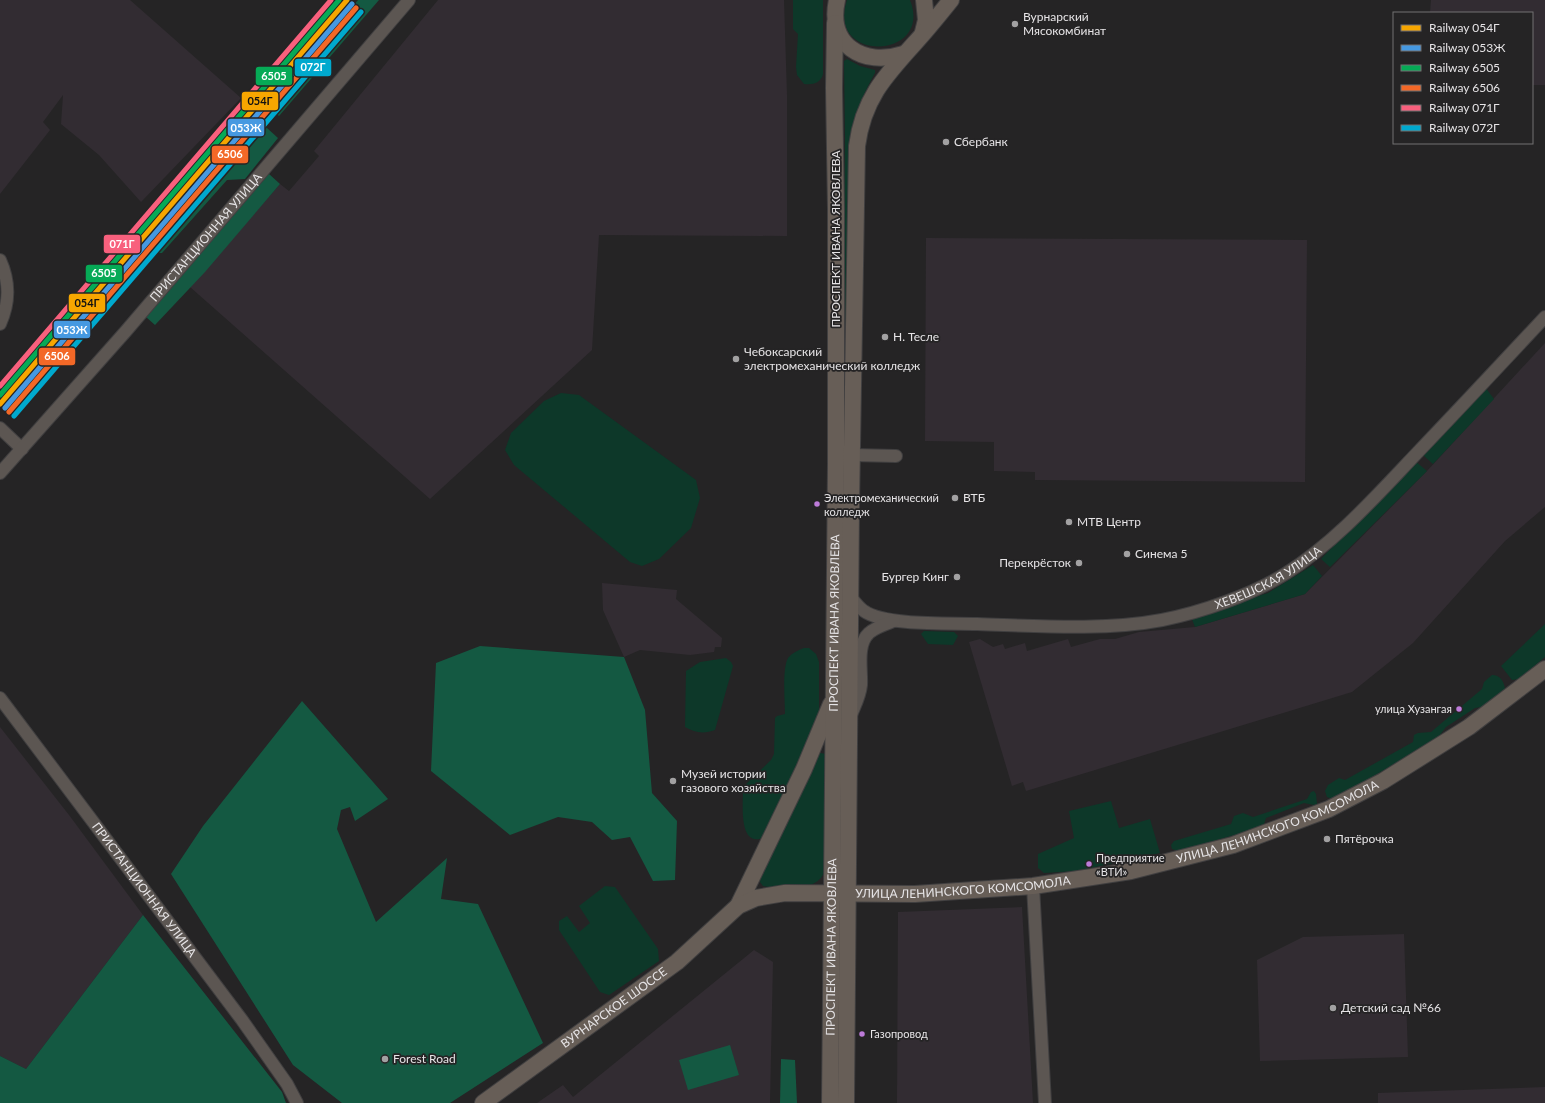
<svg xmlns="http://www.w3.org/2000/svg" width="1545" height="1103" font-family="Lato,sans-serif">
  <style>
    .built { fill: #322c32 }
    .green { fill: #0d3829 }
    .forest { fill: #145942 }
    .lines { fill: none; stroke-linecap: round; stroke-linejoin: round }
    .minor-casing { stroke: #403f40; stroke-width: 14 }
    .major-casing { stroke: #403f40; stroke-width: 18 }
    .minor { stroke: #5c5652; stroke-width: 12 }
    .major { stroke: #675e57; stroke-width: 16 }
    .rail-1-casing { stroke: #252425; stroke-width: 8 }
    .rail-2-casing { stroke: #252425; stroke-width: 8 }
    .rail-3-casing { stroke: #252425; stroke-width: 8 }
    .rail-4-casing { stroke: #252425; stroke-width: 8 }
    .rail-5-casing { stroke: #252425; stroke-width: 8 }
    .rail-6-casing { stroke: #252425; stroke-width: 8 }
    .rail-1 { stroke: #f7a600; stroke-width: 5 }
    .rail-2 { stroke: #4699e1; stroke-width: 5 }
    .rail-3 { stroke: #06aa56; stroke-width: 5 }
    .rail-4 { stroke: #f36827; stroke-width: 5 }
    .rail-5 { stroke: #f8607d; stroke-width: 5 }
    .rail-6 { stroke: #00a9ce; stroke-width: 5 }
    .poi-dot { fill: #a2a1a2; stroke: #252425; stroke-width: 1.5 }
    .bus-dot { fill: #bd7bd9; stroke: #252425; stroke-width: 1.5 }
    .labels { text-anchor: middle; stroke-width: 3.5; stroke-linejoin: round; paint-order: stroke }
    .bus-label { font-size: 11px; fill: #e6e4e6; stroke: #252425; text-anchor: start }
    .poi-label { font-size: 12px; fill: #e6e4e6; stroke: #252425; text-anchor: start }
    .street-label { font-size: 12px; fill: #e6e4e6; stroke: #252425 }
    .line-badge { stroke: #252425; stroke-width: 1.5 }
    .badge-label { font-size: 11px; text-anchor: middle; font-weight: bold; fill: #fff }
    .pale-badge-label { font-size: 11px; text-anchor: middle; font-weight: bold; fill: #111 }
  </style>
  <rect width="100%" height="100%" fill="#252425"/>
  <!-- built -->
  <g class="built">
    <path d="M0,0H130L241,98L141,202L99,155L61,124L63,95L43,122L50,130L0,194Z"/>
    <path d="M438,0H784L787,95V236L599,235L592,350L430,499L190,287L280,184L289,191L319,156L314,151Z"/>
    <path d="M1431,0H1545V85H1532V13H1430Z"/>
    <path d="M926,238L1307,240L1305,482L1035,480V472L994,471V442L925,441Z"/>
    <path d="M1545,343V507L1505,541L1413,643L1352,692L1026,791L1023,782L1012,786L969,642L980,639L993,647L1003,644L1005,649L1025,643L1027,651L1068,639L1071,647L1100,639H1115L1139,632L1195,627L1305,594L1427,471Z"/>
    <path d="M602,583L677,590L676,599L722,638L721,647H715L714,652L690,655L640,650L624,657L603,610Z"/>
    <path d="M0,727L69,815L143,915L26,1069L0,1056Z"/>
    <path d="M1022,907L1033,1103H897L898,912Z"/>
    <path d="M1404,934L1408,1057L1260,1061L1257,960L1303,937Z"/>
    <path d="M754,950L773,962L770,1103H537L563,1085L573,1097Z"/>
    <path d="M1545,1087V1103H1378V1093Z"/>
  </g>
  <!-- green -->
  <g class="green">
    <path d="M793,0H823V74C821,83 813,85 804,84L797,75L796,67L798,34L793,29Z"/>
    <path d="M847,0H910C934,60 825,64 847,0Z"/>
    <path d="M847,59L860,66L875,70V73C859,102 854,117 849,150L840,881L845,137L844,61Z"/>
    <path d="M1485,387L1494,399L1433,464L1423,455Z"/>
    <path d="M561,393L579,395L696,480L700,498L691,528L659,559L642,566L630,562L514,465L505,450L511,433L544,401Z"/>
    <path d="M1415,461L1427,471L1330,567L1321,559Z"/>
    <path d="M1313,565L1322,576L1305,594L1195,627L1191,617L1268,593Z"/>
    <path d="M1545,624V657L1519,679L1512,680L1501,666Z"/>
    <path d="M924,631L954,632L958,636L953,645L928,644L921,634Z"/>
    <path d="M804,648H809L816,654L819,662V713L767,836C738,852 743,805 743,790L744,786L771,760L774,754L775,718L777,716L785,714C785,700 782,669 788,658C792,653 798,650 804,648Z"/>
    <path d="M726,658L731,662L733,666L715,730C704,734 695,733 685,727L686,671L700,662Z"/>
    <path d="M1492,675C1500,674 1505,683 1505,690L1487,706L1475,708L1446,727L1436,740L1339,796L1332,799L1327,797L1325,791L1328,785L1339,778L1345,780L1413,742L1414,735L1418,733L1431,732L1482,689L1484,682Z"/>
    <path d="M820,753L826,754L825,870C818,893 788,886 769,887L763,886L760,882L761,875L816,758Z"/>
    <path d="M1314,791L1316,794L1317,804L1314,805L1304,803L1266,818L1263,827L1178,851L1172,849L1171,845L1174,841L1231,824L1234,816L1243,813L1253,817L1307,799L1311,792Z"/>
    <path d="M1111,801L1119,828L1150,819L1160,853L1077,871L1044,873L1038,868V854L1074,838L1069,811Z"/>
    <path d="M605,886L615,887L658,949L659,961L609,995L600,992L559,930V921L567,916L579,932L590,923L579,906Z"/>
  </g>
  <!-- forest -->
  <g class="forest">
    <path d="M358,0H379L279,116L269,107Z"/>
    <path d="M256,118L278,138L245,179L227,180L162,253H141Z"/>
    <path d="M268,173L280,184L205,272L155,325L146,317Z"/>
    <path d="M480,646L624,657L645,710L652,793L677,821L675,880L653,881L630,837L612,840L592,822L558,817L510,835L431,771L436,663Z"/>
    <path d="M302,701L388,799L355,821L350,807L341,810L337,829L376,922L447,858L441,899L478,904L543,1043L450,1103H342L293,1065L171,874L203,826Z"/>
    <path d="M143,915L282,1092L286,1103H0V1056L26,1069Z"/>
    <path d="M730,1045L739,1075L688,1090L679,1060Z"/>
    <path d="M781,1059L795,1060L797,1103H780Z"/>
  </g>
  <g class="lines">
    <defs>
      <g id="minor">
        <path d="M0,260C10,282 10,302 0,324"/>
        <path d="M0,428L22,449"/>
        <path d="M852,455L896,456"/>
        <path id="s1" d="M0,473L126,331L409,0"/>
        <path id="s2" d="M850,596C854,601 858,607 864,611C885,626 950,623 977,624C1037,626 1104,631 1162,620C1202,612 1251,595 1285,574C1336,542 1377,495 1418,452C1461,407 1503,362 1545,317"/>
        <path id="s3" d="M0,698L242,1020L287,1084L297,1103"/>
        <path d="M851,715C855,705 860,696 861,685C862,670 856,645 869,633C876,627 886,624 894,621"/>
        <path d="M1033,886L1045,1103"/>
      </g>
      <g id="major">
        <path d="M837,0C827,45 863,67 903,54"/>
        <path d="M923,32L926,20L924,0"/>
        <path d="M738,906L804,769L831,704"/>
        <path id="s4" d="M483,1103L677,962L738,906L756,898L785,893L915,894L1033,886L1131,871L1233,845L1329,809L1383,781L1469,727L1545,669"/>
        <path id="s5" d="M830,1103L836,463V210L834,88L835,23"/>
        <path d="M846,1103L851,507L857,146C863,100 884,77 914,44C927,30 939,15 951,0"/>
      </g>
    </defs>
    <!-- minor casing -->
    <use href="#minor" class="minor-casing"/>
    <!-- major casing -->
    <use href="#major" class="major-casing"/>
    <!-- minor -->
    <use href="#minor" class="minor"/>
    <!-- major -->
    <use href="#major" class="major"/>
    <defs>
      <path id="rail-1" d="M0,404L347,0"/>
      <path id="rail-2" d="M5,408L352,4"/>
      <path id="rail-3" d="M0,395L339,0"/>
      <path id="rail-4" d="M9,412L356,8"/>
      <path id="rail-5" d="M0,386L331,0"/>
      <path id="rail-6" d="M14,416L361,12"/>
    </defs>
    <!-- rail-1 casing -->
    <use href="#rail-1" class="rail-1-casing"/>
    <!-- rail-2 casing -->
    <use href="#rail-2" class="rail-2-casing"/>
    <!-- rail-3 casing -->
    <use href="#rail-3" class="rail-3-casing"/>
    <!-- rail-4 casing -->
    <use href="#rail-4" class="rail-4-casing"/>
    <!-- rail-5 casing -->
    <use href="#rail-5" class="rail-5-casing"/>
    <!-- rail-6 casing -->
    <use href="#rail-6" class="rail-6-casing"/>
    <!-- rail-1 -->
    <use href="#rail-1" class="rail-1"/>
    <!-- rail-2 -->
    <use href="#rail-2" class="rail-2"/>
    <!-- rail-3 -->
    <use href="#rail-3" class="rail-3"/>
    <!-- rail-4 -->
    <use href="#rail-4" class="rail-4"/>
    <!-- rail-5 -->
    <use href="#rail-5" class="rail-5"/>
    <!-- rail-6 -->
    <use href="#rail-6" class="rail-6"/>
  </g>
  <!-- markers -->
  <g class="poi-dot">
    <circle cx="1015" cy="24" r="4"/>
    <circle cx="946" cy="142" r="4"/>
    <circle cx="885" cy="337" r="4"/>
    <circle cx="736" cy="359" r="4"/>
    <circle cx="955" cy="498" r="4"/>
    <circle cx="1069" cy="522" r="4"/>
    <circle cx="1127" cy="554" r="4"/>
    <circle cx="1079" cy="563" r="4"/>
    <circle cx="957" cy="577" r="4"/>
    <circle cx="673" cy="781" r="4"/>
    <circle cx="1327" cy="839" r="4"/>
    <circle cx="1333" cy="1008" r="4"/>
    <circle cx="385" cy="1059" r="4"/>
  </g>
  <g class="bus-dot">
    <circle cx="817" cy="504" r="3.5"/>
    <circle cx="1459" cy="709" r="3.5"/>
    <circle cx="1089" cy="864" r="3.5"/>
    <circle cx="862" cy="1034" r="3.5"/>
  </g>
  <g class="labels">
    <!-- bus labels -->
    <g class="bus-label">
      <text x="824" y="502">Электромеханический<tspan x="824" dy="14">колледж</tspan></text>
      <text x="1452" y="713" text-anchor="end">улица Хузангая</text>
      <text x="1096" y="862">Предприятие<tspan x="1096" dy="14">«ВТИ»</tspan></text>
      <text x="870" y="1038">Газопровод</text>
    </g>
    <!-- poi labels -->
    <g class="poi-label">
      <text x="1023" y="21">Вурнарский<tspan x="1023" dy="14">Мясокомбинат</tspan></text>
      <text x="954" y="146">Сбербанк</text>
      <text x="893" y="341">Н. Тесле</text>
      <text x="744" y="356">Чебоксарский<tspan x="744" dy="14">электромеханический колледж</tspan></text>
      <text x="963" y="502">ВТБ</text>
      <text x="1077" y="526">МТВ Центр</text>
      <text x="1135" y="558">Синема 5</text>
      <text x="1071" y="567" text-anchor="end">Перекрёсток</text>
      <text x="949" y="581" text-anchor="end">Бургер Кинг</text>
      <text x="681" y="778">Музей истории<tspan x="681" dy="14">газового хозяйства</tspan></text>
      <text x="1335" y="843">Пятёрочка</text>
      <text x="1341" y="1012">Детский сад №66</text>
      <text x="393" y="1063">Forest Road</text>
    </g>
    <!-- street labels -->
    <g class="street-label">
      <text dy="4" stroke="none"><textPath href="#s1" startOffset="313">ПРИСТАНЦИОННАЯ УЛИЦА</textPath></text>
      <text transform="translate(836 239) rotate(-90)" y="4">ПРОСПЕКТ ИВАНА ЯКОВЛЕВА</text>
      <text dy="4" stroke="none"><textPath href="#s2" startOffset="436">ХЕВЕШСКАЯ УЛИЦА</textPath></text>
      <text dy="4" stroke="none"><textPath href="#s5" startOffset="480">ПРОСПЕКТ ИВАНА ЯКОВЛЕВА</textPath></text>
      <text dy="4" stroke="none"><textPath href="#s4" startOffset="874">УЛИЦА ЛЕНИНСКОГО КОМСОМОЛА</textPath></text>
      <text dy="4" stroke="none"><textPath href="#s4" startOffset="550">УЛИЦА ЛЕНИНСКОГО КОМСОМОЛА</textPath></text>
      <text dy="4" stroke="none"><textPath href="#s3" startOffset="240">ПРИСТАНЦИОННАЯ УЛИЦА</textPath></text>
      <text dy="4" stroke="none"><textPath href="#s5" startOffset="156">ПРОСПЕКТ ИВАНА ЯКОВЛЕВА</textPath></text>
      <text dy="4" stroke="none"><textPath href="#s4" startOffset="162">ВУРНАРСКОЕ ШОССЕ</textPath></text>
    </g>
  </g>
  <g class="line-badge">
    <rect x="294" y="58" width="38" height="19" rx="4" fill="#00a9ce"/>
    <rect x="255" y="66" width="38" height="20" rx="4" fill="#06aa56"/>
    <rect x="241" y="91" width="38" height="20" rx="4" fill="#f7a600"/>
    <rect x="227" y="118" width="38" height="19" rx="4" fill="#4699e1"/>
    <rect x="211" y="145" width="38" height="19" rx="4" fill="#f36827"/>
    <rect x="103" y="234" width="38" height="20" rx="4" fill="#f8607d"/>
    <rect x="85" y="264" width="38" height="19" rx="4" fill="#06aa56"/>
    <rect x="68" y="293" width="38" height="20" rx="4" fill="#f7a600"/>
    <rect x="53" y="320" width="38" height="19" rx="4" fill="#4699e1"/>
    <rect x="38" y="347" width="38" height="19" rx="4" fill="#f36827"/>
  </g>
  <g class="badge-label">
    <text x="313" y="71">072Г</text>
    <text x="274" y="80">6505</text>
    <text x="246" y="132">053Ж</text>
    <text x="230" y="158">6506</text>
    <text x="122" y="248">071Г</text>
    <text x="104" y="277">6505</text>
    <text x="72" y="334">053Ж</text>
    <text x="57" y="360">6506</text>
  </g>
  <g class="pale-badge-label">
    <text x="260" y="105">054Г</text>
    <text x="87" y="307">054Г</text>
  </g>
  <!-- legend -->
  <rect x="1393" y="12" width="140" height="132" fill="#252425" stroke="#727172"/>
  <rect x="1401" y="25" width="20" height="6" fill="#f7a600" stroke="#727172"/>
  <text x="1429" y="32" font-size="12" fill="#e6e4e6">Railway 054Г</text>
  <rect x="1401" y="45" width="20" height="6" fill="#4699e1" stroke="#727172"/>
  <text x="1429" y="52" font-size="12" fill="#e6e4e6">Railway 053Ж</text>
  <rect x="1401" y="65" width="20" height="6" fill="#06aa56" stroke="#727172"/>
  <text x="1429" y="72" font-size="12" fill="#e6e4e6">Railway 6505</text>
  <rect x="1401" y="85" width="20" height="6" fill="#f36827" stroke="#727172"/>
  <text x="1429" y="92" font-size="12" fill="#e6e4e6">Railway 6506</text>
  <rect x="1401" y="105" width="20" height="6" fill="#f8607d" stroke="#727172"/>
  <text x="1429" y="112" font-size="12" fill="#e6e4e6">Railway 071Г</text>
  <rect x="1401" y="125" width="20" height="6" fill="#00a9ce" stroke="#727172"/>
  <text x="1429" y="132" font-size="12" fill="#e6e4e6">Railway 072Г</text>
</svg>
